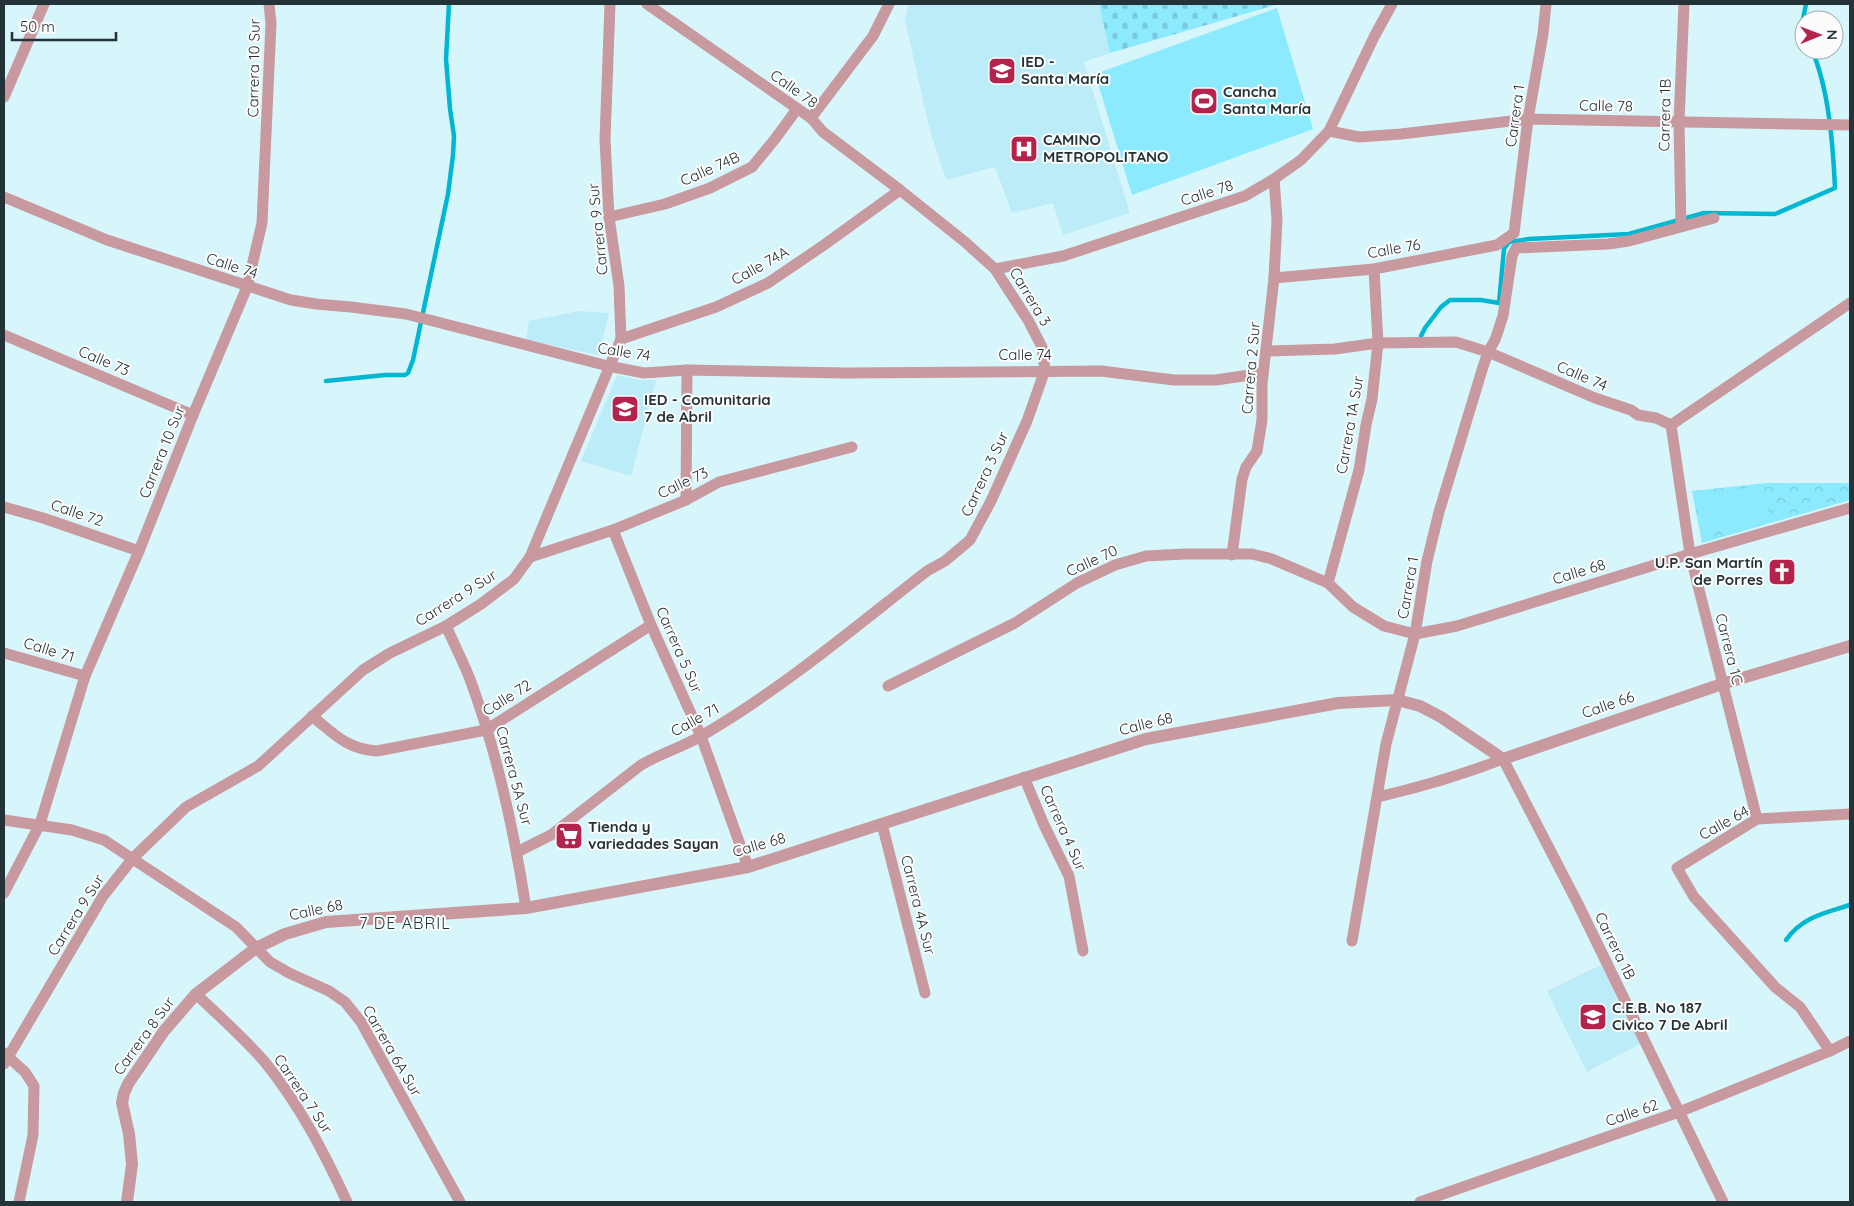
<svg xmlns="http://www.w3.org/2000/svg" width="1854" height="1206" font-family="Quicksand,sans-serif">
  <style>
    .built { fill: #bcecf7 }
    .cemetery { fill: url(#cemetery-stones) }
    .park { fill: url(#park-crowns) }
    .pitch { fill: #8ceafe }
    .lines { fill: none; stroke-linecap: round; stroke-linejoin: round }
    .stream { stroke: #00b7d1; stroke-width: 4.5 }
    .minor { stroke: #c8999e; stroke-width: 11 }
    .tertiary { stroke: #c8999e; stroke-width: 12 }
    .labels { text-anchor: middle; stroke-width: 4; stroke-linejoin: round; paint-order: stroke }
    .poi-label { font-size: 15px; font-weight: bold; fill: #243337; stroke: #fcfcfc; text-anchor: start }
    .street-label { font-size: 15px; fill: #243337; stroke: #fcfcfc }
    .neighbourhood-label { font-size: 16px; letter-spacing: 1px; fill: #183a41; stroke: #fcfcfc }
  </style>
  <defs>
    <pattern id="cemetery-stones" width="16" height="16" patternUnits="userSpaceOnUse" patternTransform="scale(1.25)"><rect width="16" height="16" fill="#8ceafe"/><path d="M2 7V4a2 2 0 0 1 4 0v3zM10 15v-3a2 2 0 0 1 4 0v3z" fill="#79c9da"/></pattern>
    <pattern id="park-crowns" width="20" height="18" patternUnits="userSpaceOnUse" patternTransform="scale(1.25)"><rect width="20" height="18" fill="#8ceafe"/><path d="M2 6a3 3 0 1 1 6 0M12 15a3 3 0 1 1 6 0" fill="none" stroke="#79c9da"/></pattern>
  </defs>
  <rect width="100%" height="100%" fill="#d7f6fc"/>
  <!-- built -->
  <g class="built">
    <path d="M908,4H1099L1110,53L1084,62L1130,213L1063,235L1053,203L1012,213L995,167L946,180L930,131L905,20Z"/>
    <path d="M579,311L609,313L599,355L526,340L529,321Z"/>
    <path d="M617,375L639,380H656L631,476L581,461Z"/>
    <path d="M1601,965L1640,1044L1587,1072L1547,991Z"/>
  </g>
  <!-- cemetery -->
  <path class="cemetery" d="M1099,4H1279L1110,53Z"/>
  <!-- park -->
  <path class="park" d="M1766,483H1850V500L1702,543L1692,491Z"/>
  <!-- pitch -->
  <g class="pitch">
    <path d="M1277,8L1313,129L1132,195L1095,74Z"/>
    <path d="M1763,485L1770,522L1703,534L1697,497Z"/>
  </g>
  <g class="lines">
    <!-- stream -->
    <g class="stream">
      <path d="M1804,30L1802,24L1806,4"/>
      <path d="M1421,336L1425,328L1441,307L1450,300H1481L1499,303L1504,249L1509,242L1529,239L1629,234L1704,213L1775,214L1835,188C1833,145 1829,90 1812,50"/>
      <path d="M326,381L385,375H405L408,373L413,360L448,194L453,155L454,136L450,109L446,59L449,4"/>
      <path d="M1786,940C1802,917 1825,913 1850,905"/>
    </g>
    <!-- minor -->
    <g class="minor">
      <path d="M4,97L44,4"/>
      <path d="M811,118L873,36L889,4"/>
      <path d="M1329,131L1359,137L1401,134L1528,119L1850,125"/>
      <path d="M4,197L107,240L291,300L316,304L351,307L406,314L608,366L644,373L687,370L847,373L1101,371L1174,380H1216L1263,373"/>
      <path d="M609,217L665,204L710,188L752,167L775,139L797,109"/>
      <path d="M1681,226L1679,122L1684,4"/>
      <path d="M995,269L1063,256L1245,196L1274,179L1301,160L1329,131L1374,37L1392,4"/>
      <path d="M1274,278L1374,269L1497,245L1514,233L1528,119L1543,34L1546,4"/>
      <path d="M4,335L193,415"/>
      <path d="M621,339L716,307L768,283L824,245L900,190"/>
      <path d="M1266,351L1335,349L1378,343L1456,342L1488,352L1595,398L1631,410L1638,415L1656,418L1671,425"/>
      <path d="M1671,425L1690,554L1757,819"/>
      <path d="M1671,425L1850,303"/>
      <path d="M686,500L687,370"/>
      <path d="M4,507L43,518L139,551"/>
      <path d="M613,530L651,625L701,736L748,867"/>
      <path d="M1232,555L1242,479L1246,467L1257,451L1262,420V384L1274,278L1277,220L1274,179"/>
      <path d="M530,557L613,530L686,500L719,482L852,447"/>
      <path d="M1328,583L1359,470L1366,425L1372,399L1378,343L1374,269"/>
      <path d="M446,626C454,644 464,663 471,682C498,755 514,831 526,908"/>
      <path d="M4,653L85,676"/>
      <path d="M888,686L1015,623L1077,583L1115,565L1146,556L1185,554H1252L1272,559L1328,583L1353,607L1384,626L1415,634L1457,626L1690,554L1850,508"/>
      <path d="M312,716C334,734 347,749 377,751L486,730L651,625"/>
      <path d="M1024,777L1044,825L1069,876L1083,951"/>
      <path d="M1378,797C1421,787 1462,775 1503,759L1578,904L1723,1202"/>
      <path d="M4,820L72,830L104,840L236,927L270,962L289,973L329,991L345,1002L361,1022L460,1202"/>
      <path d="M882,824L925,993"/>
      <path d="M517,852L551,835L641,765C661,753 683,747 703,735C783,688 854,628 927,571L945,561L970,540L991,501L1027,421L1045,370L1042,347L1028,320L995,269L965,242L900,190L823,132L811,118L647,4"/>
      <path d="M4,893L40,824L85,676L139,551L193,415L247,287L262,223L271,23L269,4"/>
      <path d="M1352,941L1386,744L1415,634L1427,561L1439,512L1482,370L1488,352L1495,340L1503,316L1512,256L1516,248L1608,244L1629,241L1714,218"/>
      <path d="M196,994C219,1016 243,1037 264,1061C299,1104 324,1152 347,1202"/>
      <path d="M1830,1051L1800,1007L1775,987L1694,897L1677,868L1757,819L1850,814"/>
      <path d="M4,1053L25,1072L34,1086L33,1135L19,1202"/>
      <path d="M4,1064L103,896L133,858L186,807L258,766L363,670L390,653L446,626L481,604L514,579L530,557L621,339L619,286L609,217L605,139L610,4"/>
      <path d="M1420,1202L1679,1112L1830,1051L1850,1041"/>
    </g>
    <!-- tertiary -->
    <path class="tertiary" d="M127,1202L132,1164L129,1134L122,1103L124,1093L128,1084L164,1031L196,994L256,948L285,934L326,922L526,908L748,867L1146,739L1338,703L1397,700L1420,706L1441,717L1503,759L1722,684L1850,646"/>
  </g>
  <!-- icons -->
  <defs>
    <symbol id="school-square" viewBox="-11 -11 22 22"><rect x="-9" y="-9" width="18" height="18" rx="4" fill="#b4234c" stroke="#fcfcfc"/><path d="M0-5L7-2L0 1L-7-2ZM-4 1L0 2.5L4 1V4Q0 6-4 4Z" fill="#fff"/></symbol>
    <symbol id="stadium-square" viewBox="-11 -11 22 22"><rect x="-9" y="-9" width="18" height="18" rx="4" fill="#b4234c" stroke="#fcfcfc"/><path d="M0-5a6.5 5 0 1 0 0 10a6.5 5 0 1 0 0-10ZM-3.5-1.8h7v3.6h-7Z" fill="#fff"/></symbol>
    <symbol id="hospital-square" viewBox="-11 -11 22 22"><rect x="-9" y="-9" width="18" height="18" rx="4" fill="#b4234c" stroke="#fcfcfc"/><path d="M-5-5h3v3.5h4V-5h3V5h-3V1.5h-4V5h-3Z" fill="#fff"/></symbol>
    <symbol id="church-square" viewBox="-11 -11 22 22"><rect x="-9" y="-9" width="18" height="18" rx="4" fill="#b4234c" stroke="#fcfcfc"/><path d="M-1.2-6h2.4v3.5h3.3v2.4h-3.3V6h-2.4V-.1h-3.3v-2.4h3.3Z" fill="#fff"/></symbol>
    <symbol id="supermarket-square" viewBox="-11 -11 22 22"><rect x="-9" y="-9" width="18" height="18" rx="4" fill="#b4234c" stroke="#fcfcfc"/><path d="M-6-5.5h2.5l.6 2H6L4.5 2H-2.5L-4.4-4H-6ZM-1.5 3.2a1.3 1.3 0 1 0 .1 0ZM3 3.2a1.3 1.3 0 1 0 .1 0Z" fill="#fff"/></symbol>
  </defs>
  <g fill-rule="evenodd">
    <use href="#school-square" x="986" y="55" width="32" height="32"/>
    <use href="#stadium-square" x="1188" y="85" width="32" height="32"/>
    <use href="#hospital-square" x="1008" y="133" width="32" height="32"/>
    <use href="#school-square" x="609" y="393" width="32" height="32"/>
    <use href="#church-square" x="1766" y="556" width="32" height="32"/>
    <use href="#supermarket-square" x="553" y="820" width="32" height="32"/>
    <use href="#school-square" x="1577" y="1001" width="32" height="32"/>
  </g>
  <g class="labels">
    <!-- poi labels -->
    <g class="poi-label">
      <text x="1021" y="67">IED -<tspan x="1021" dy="17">Santa María</tspan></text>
      <text x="1223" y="97">Cancha<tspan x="1223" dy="17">Santa María</tspan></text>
      <text x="1043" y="145">CAMINO<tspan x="1043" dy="17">METROPOLITANO</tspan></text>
      <text x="644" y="405">IED - Comunitaria<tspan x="644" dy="17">7 de Abril</tspan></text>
      <text x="1763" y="568" text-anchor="end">U.P. San Martín<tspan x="1763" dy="17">de Porres</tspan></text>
      <text x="588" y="832">Tienda y<tspan x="588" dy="17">variedades Sayan</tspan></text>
      <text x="1612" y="1013">C.E.B. No 187<tspan x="1612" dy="17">Civico 7 De Abril</tspan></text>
    </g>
    <!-- street labels -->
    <g class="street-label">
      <text transform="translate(254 68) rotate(-89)" y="5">Carrera 10 Sur</text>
      <text transform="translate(794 89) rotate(35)" y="5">Calle 78</text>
      <text transform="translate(1606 106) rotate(1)" y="5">Calle 78</text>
      <text transform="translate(1665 115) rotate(-89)" y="5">Carrera 1B</text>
      <text transform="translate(1515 116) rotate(-82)" y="5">Carrera 1</text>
      <text transform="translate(710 169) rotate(-24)" y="5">Calle 74B</text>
      <text transform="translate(1207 193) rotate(-18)" y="5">Calle 78</text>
      <text transform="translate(598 229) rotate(-96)" y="5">Carrera 9 Sur</text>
      <text transform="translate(1394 249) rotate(-10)" y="5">Calle 76</text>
      <text transform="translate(232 266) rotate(18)" y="5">Calle 74</text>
      <text transform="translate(760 266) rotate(-29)" y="5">Calle 74A</text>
      <text transform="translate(1030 297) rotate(59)" y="5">Carrera 3</text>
      <text transform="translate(624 352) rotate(9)" y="5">Calle 74</text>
      <text x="1025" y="360">Calle 74</text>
      <text transform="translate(104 361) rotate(23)" y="5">Calle 73</text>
      <text transform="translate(1251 368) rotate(-85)" y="5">Carrera 2 Sur</text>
      <text transform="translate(1582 376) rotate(23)" y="5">Calle 74</text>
      <text transform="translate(1350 425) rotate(-80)" y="5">Carrera 1A Sur</text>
      <text transform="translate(162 452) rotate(-68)" y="5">Carrera 10 Sur</text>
      <text transform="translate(985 474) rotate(-65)" y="5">Carrera 3 Sur</text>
      <text transform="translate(683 483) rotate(-25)" y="5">Calle 73</text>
      <text transform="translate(77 513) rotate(19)" y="5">Calle 72</text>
      <text transform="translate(1092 561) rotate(-25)" y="5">Calle 70</text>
      <text transform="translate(1579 572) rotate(-17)" y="5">Calle 68</text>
      <text transform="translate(1408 588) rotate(-80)" y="5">Carrera 1</text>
      <text transform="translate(456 598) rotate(-32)" y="5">Carrera 9 Sur</text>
      <text transform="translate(1729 649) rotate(76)" y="5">Carrera 1C</text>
      <text transform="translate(49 650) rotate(17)" y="5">Calle 71</text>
      <text transform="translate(679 650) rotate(66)" y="5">Carrera 5 Sur</text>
      <text transform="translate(507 698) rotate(-32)" y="5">Calle 72</text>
      <text transform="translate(1608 705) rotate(-19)" y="5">Calle 66</text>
      <text transform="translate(695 720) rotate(-29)" y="5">Calle 71</text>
      <text transform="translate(1146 724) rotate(-14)" y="5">Calle 68</text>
      <text transform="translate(514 776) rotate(75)" y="5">Carrera 5A Sur</text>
      <text transform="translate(1724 823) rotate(-29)" y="5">Calle 64</text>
      <text transform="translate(1063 828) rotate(66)" y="5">Carrera 4 Sur</text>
      <text transform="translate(759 845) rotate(-16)" y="5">Calle 68</text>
      <text transform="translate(918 905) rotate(76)" y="5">Carrera 4A Sur</text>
      <text transform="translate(316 910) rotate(-12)" y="5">Calle 68</text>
      <text transform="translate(76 915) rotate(-58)" y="5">Carrera 9 Sur</text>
      <text transform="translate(1615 946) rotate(64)" y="5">Carrera 1B</text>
      <text transform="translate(144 1036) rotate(-54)" y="5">Carrera 8 Sur</text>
      <text transform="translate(392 1051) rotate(60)" y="5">Carrera 6A Sur</text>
      <text transform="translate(303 1094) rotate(56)" y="5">Carrera 7 Sur</text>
      <text transform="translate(1632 1113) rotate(-19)" y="5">Calle 62</text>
    </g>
    <!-- neighbourhood labels -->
    <g class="neighbourhood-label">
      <text x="405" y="929">7 DE ABRIL</text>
    </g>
  </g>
  <!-- border -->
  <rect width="1854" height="1206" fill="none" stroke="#243337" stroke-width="10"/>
  <!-- north arrow -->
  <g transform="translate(1819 35) rotate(89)"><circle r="24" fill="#fcfcfc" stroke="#a6acad"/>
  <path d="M0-4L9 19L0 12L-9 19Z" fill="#b4234c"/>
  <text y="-8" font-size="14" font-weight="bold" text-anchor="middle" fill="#243337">N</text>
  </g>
  <!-- scale -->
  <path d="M12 32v8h104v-8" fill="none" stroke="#243337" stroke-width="2.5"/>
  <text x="20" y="32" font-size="15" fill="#243337" stroke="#fcfcfc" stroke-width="4" paint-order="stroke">50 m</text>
</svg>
